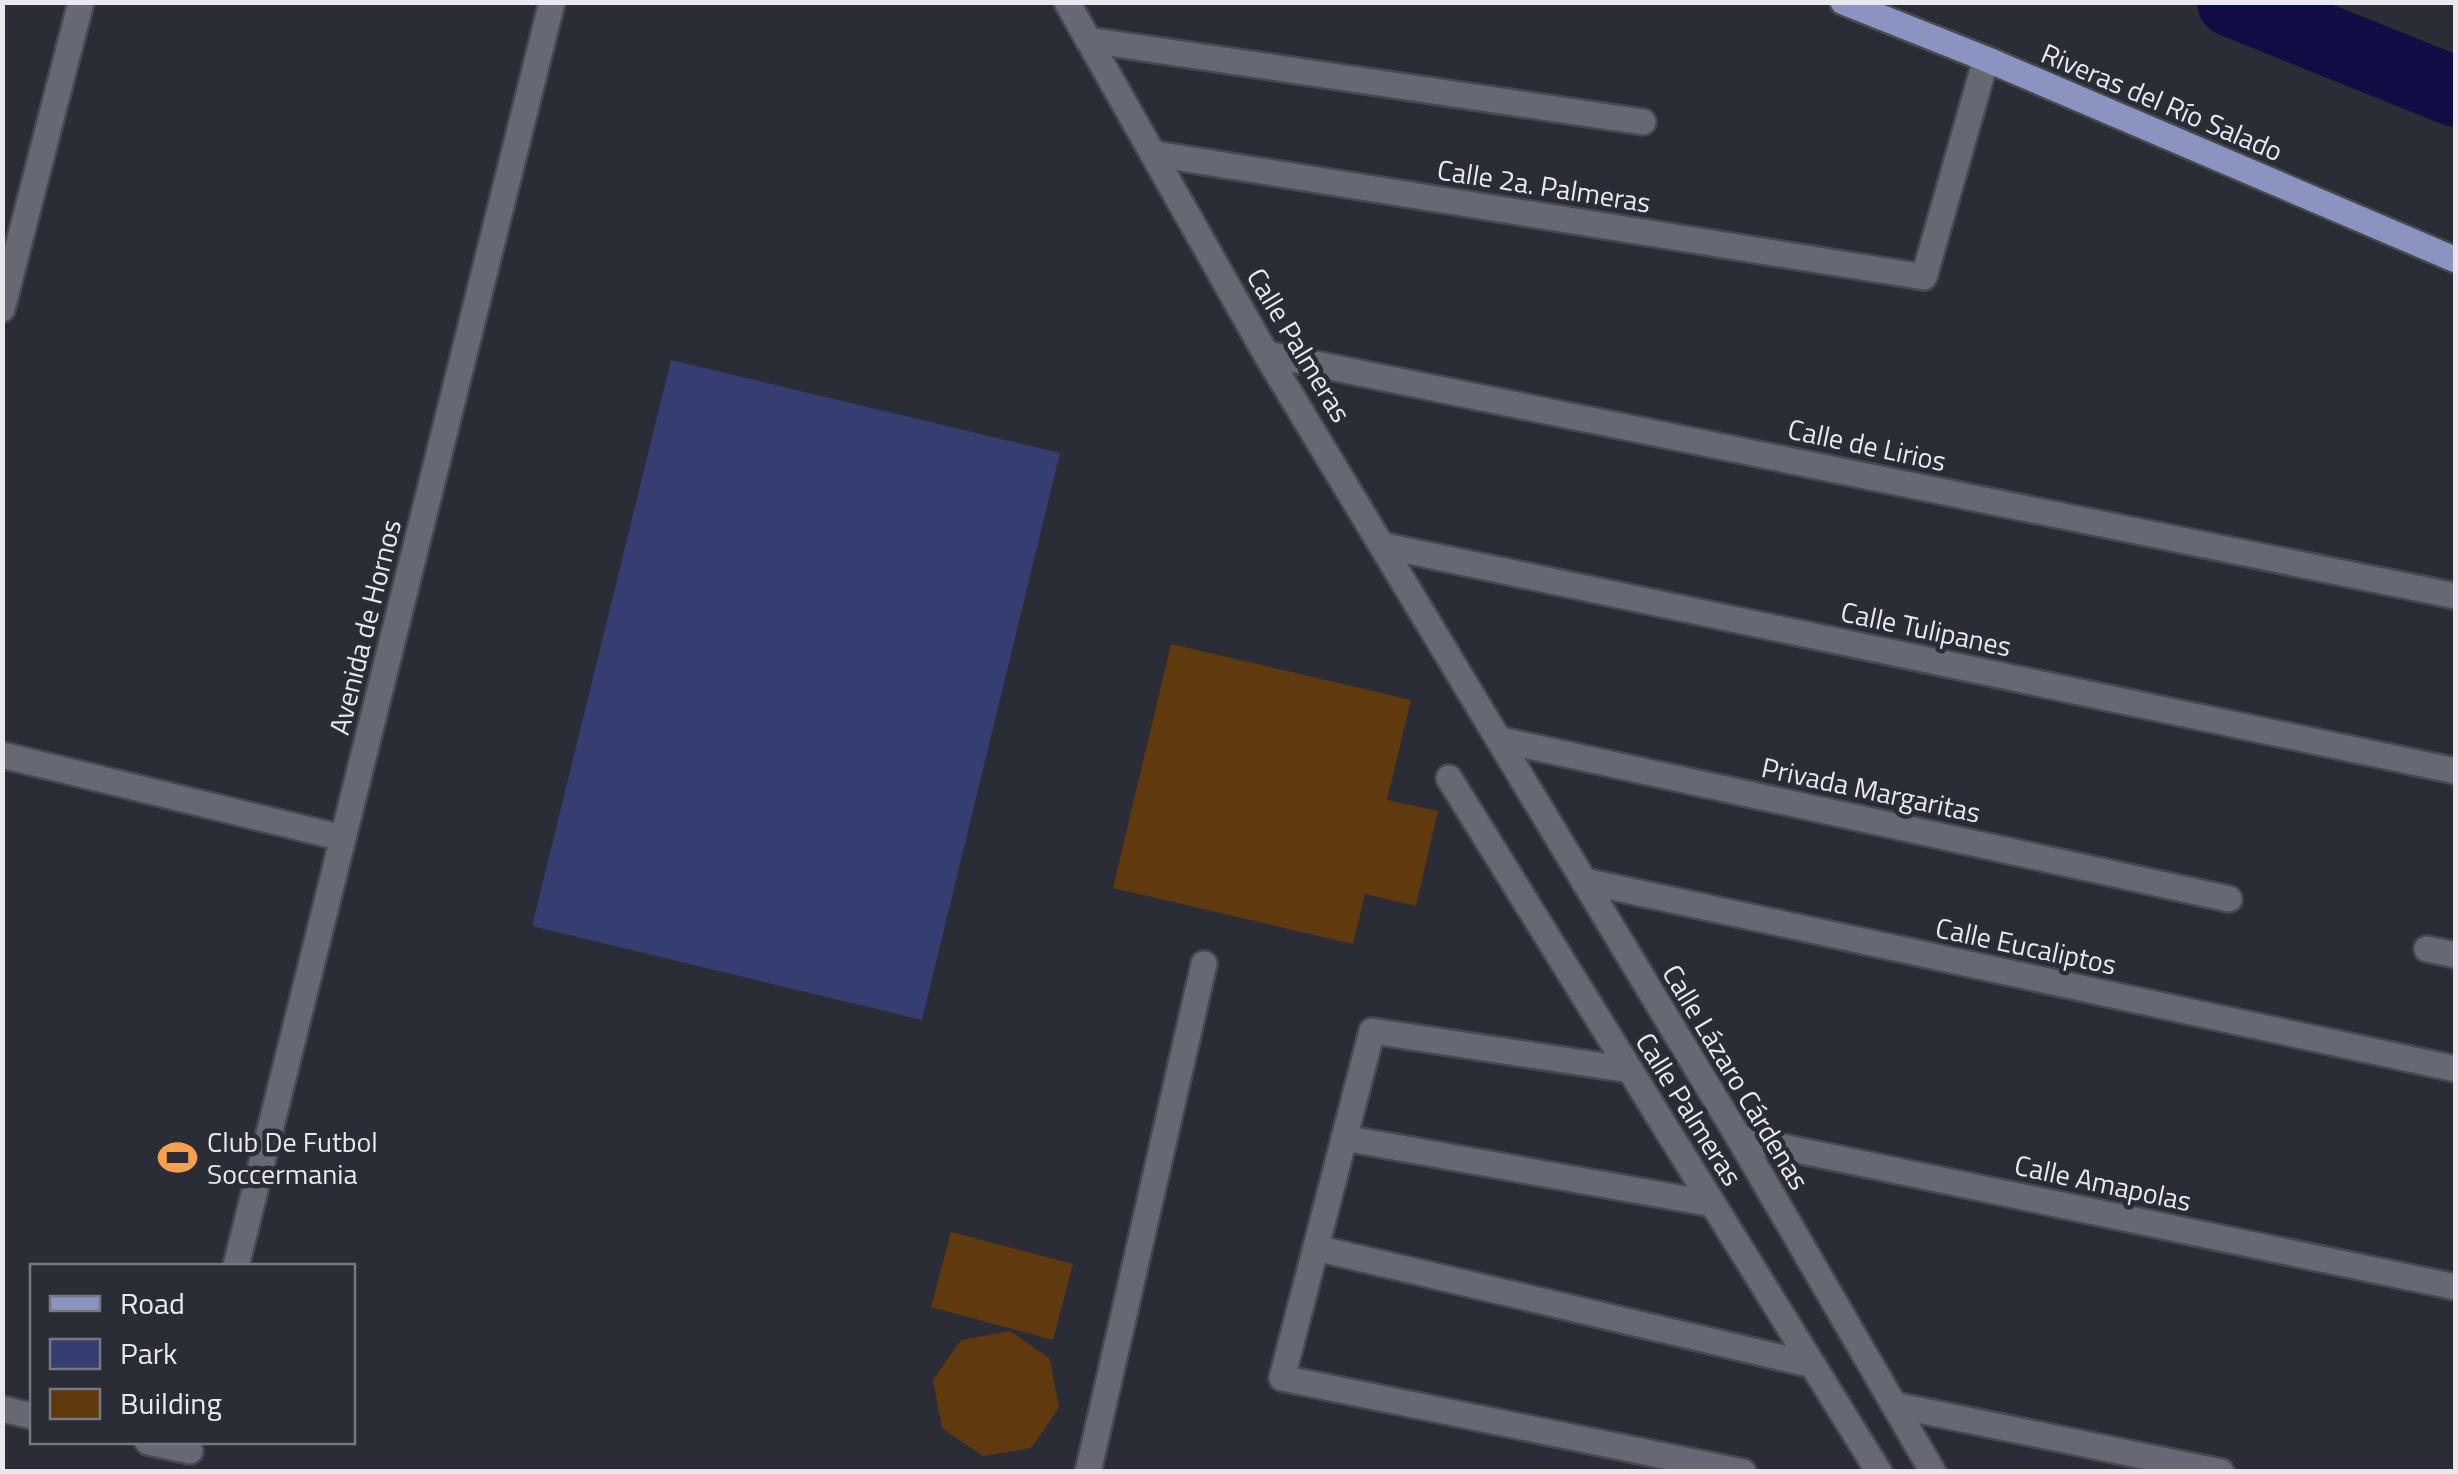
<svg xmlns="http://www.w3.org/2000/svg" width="2458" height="1474" font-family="'Titillium Web',sans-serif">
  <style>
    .green { fill: #363d70 }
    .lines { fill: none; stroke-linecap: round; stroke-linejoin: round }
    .river { stroke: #100d44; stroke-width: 70 }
    .building { fill: #61390f }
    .minor-casing { stroke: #46484f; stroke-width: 30 }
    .major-casing { stroke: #46484f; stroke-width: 30 }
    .minor { stroke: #666873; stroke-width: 25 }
    .major { stroke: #8b93c0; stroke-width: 25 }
    .labels { text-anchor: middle; stroke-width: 9; stroke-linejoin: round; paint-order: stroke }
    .street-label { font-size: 28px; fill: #e7e9ef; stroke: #2a2c36 }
    .poi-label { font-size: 28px; fill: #e7e9ef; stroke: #2a2c36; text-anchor: start }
  </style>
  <rect width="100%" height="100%" fill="#2a2c36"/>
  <!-- green -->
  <path class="green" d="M671,360L1060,453L922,1020L532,926Z"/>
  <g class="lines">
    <!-- river -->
    <path class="river" d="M2232,2L2456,92"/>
  </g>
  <!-- building -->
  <g class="building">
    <path d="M1171,644L1411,700L1387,800L1438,811L1416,906L1365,894L1353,944L1113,888Z"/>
    <path d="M951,1232L1073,1264L1053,1340L931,1307Z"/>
    <path d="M1010,1331L1050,1359L1059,1408L1031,1448L983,1456L942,1428L933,1380L961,1340Z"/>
  </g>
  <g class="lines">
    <defs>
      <g id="minor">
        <path d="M1067,2L1266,354L1739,1138L1933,1472"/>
        <path d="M1088,40L1643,122"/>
        <path d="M1155,154L1924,277L1986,59"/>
        <path d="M2,309L81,2"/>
        <path d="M1266,354L2456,596"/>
        <path d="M1385,546L2456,771"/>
        <path d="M1501,740L2229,899"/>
        <path d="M2,755L343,838"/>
        <path d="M1449,778L1879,1472"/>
        <path d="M1584,881L2456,1069"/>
        <path d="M2427,949L2456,955"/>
        <path d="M1630,1070L1372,1031L1282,1378L1743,1472"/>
        <path d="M1344,1138L1713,1204"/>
        <path d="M1739,1138L2456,1287"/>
        <path d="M1316,1248L1813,1365"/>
        <path d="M236,1266L552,2"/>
        <path d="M1894,1405L2221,1472"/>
        <path d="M2,1409L32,1416"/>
        <path d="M148,1442L190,1451"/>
        <path d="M1088,1472L1204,964"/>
      </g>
      <path id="major" d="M1843,2L1986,59L2456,260"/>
    </defs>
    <!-- minor casing -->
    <use href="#minor" class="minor-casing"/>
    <!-- major casing -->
    <use href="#major" class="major-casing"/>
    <!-- minor -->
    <use href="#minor" class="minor"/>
    <!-- major -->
    <use href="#major" class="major"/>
  </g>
  <!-- icons -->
  <defs>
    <symbol id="stadium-bare" viewBox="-9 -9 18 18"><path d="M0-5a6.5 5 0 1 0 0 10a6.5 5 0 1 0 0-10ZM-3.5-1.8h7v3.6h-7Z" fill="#f9a04c" stroke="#2a2c36" stroke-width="2.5" paint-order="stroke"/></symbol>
  </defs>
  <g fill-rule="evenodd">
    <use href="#stadium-bare" x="150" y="1130" width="55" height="55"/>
  </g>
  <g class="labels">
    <!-- street labels -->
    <g class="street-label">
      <text transform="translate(2162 102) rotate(23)" y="10">Riveras del Río Salado</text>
      <text transform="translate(1544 186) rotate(9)" y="10">Calle 2a. Palmeras</text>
      <text transform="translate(1299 345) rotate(59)" y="10">Calle Palmeras</text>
      <text transform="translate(1867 445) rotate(12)" y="10">Calle de Lirios</text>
      <text transform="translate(365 627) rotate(-76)" y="10">Avenida de Hornos</text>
      <text transform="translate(1926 629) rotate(12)" y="10">Calle Tulipanes</text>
      <text transform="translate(1871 790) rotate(12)" y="10">Privada Margaritas</text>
      <text transform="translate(2026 946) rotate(12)" y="10">Calle Eucaliptos</text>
      <text transform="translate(1736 1077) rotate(59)" y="10">Calle Lázaro Cárdenas</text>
      <text transform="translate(1689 1109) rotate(58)" y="10">Calle Palmeras</text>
      <text transform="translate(2103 1183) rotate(12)" y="10">Calle Amapolas</text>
    </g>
    <!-- poi labels -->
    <g class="poi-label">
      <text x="207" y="1152">Club De Futbol<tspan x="207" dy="32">Soccermania</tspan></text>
    </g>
  </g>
  <!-- border -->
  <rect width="2458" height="1474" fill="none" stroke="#e7e9ef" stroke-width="10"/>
  <!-- legend -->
  <rect x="30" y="1264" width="325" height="180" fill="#2a2c36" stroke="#767880" stroke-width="2.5"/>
  <rect x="50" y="1296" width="50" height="15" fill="#8b93c0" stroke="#767880" stroke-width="2.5"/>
  <text x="120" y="1314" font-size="30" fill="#e7e9ef">Road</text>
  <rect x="50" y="1339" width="50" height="30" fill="#363d70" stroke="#767880" stroke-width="2.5"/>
  <text x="120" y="1364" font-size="30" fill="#e7e9ef">Park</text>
  <rect x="50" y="1389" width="50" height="30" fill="#61390f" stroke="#767880" stroke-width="2.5"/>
  <text x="120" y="1414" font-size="30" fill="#e7e9ef">Building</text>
</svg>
